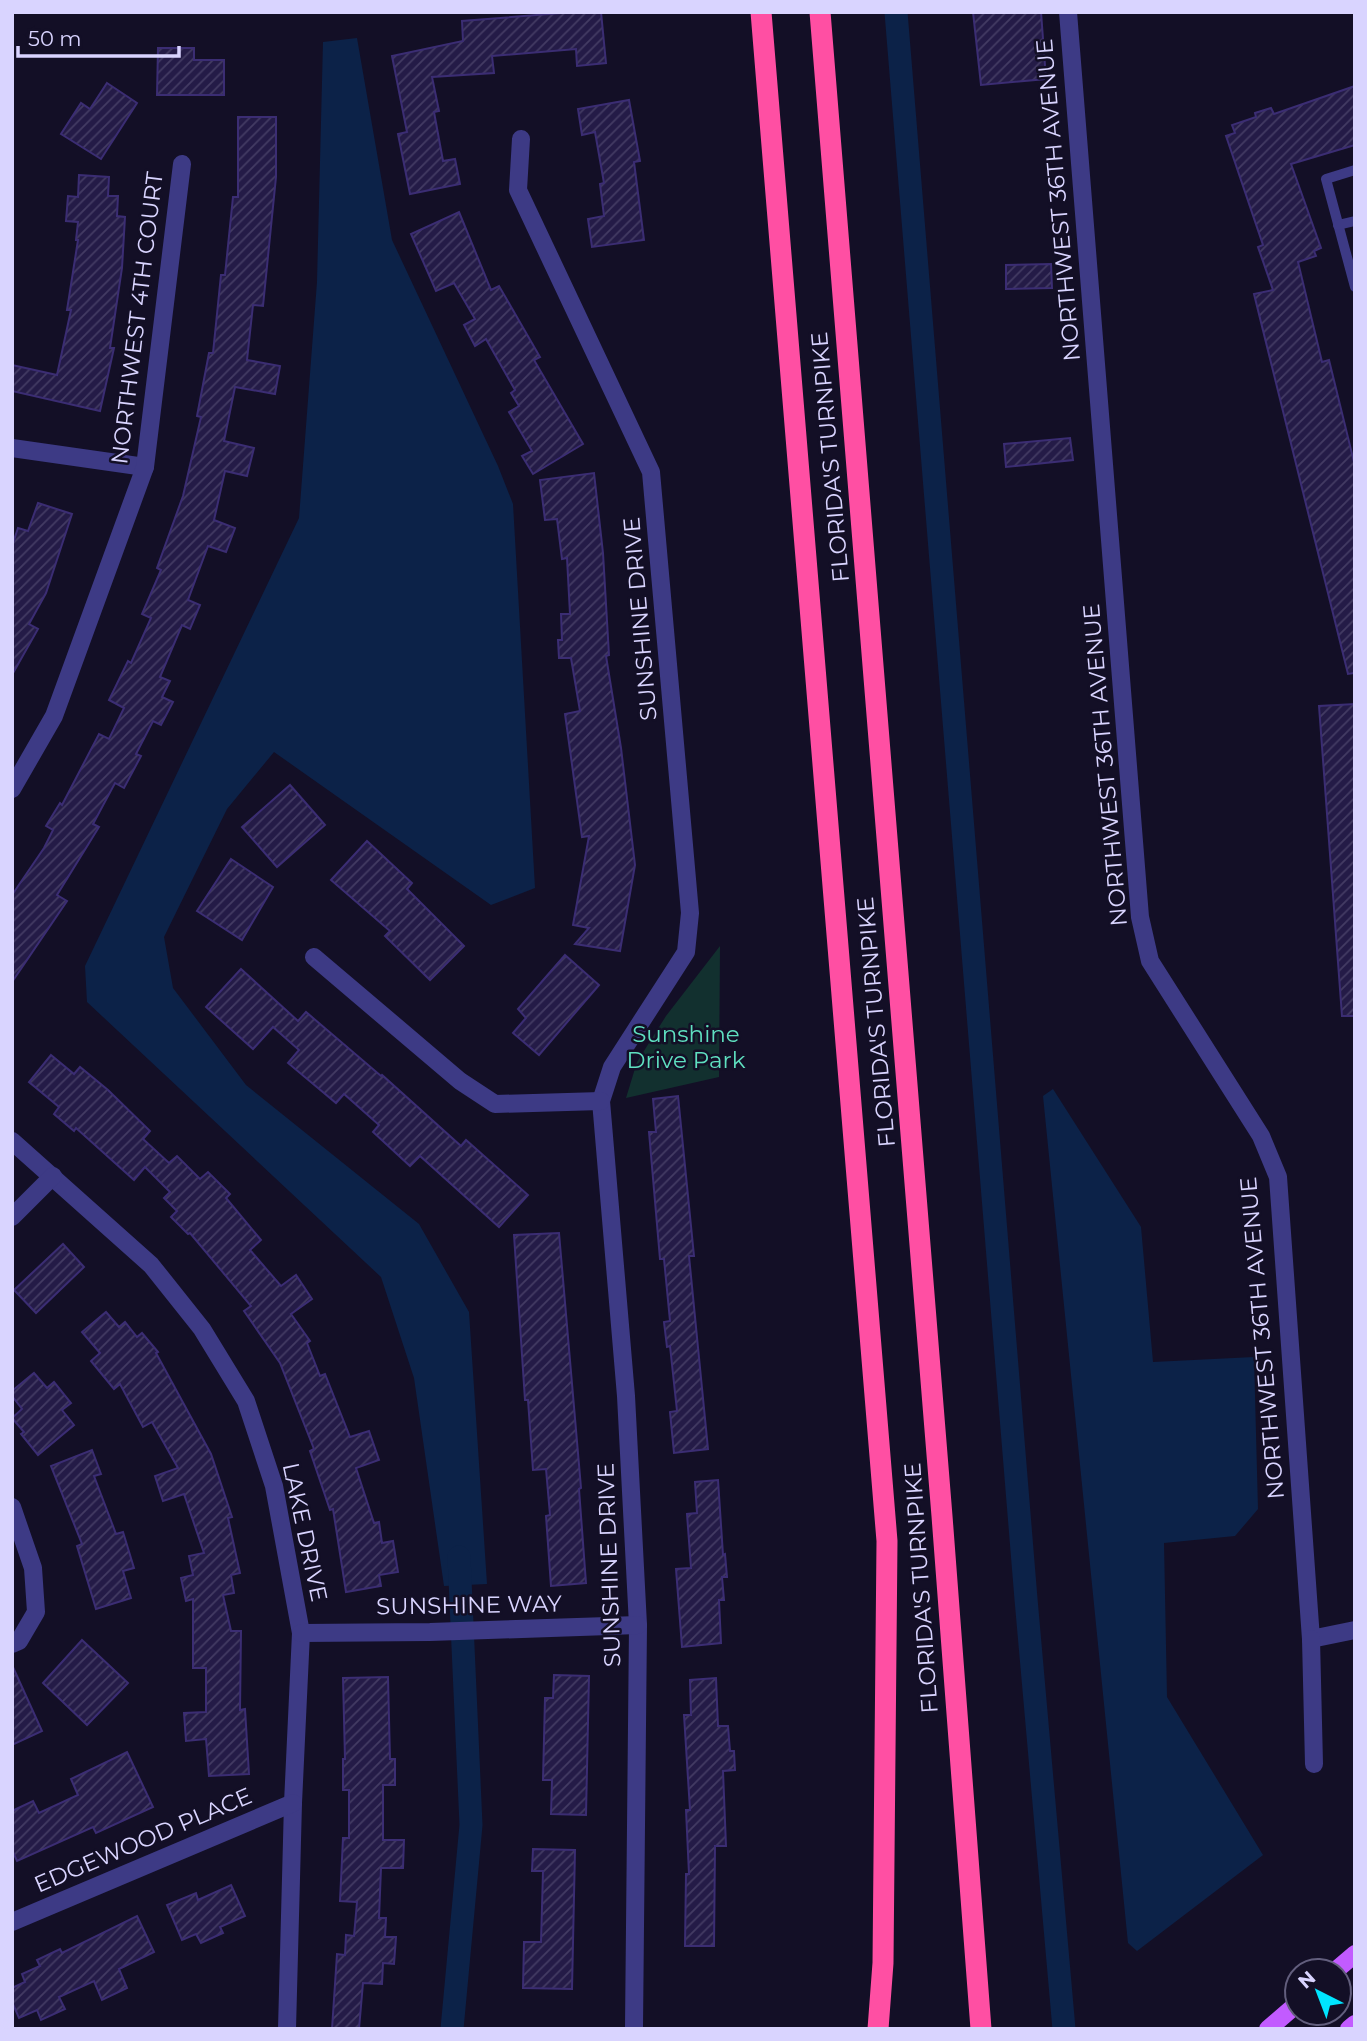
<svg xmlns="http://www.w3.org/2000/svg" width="1367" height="2041" font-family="Montserrat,sans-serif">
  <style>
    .green { fill: #12302f }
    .water { fill: #0c2248 }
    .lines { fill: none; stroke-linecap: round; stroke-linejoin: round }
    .canal { stroke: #0c2248; stroke-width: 23 }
    .building { fill: url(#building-hatch); stroke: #3b2d73; stroke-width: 2 }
    .service { stroke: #3d3a85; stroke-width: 10 }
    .minor { stroke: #3d3a85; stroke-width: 18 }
    .primary { stroke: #c25bff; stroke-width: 18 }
    .motorway { stroke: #ff4fa3; stroke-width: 21 }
    .labels { text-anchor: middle; stroke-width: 5; stroke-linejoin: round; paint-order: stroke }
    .street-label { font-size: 23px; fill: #d9d4ff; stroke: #130f26 }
    .park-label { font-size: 23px; fill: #5fe0c0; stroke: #130f26 }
  </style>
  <defs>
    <pattern id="building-hatch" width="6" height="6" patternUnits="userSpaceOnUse" patternTransform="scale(1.75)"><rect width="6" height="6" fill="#241b47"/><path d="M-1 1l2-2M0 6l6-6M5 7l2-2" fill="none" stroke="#433b63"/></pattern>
  </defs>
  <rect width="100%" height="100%" fill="#130f26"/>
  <!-- green -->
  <path class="green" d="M720,946L719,1077L626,1098L637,1062L666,1016Z"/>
  <!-- water -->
  <g class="water">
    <path d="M357,38L392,240L498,466L513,504L535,888L491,905L274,752L227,809L164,937L173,988L246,1085L419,1224L469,1312L487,1584L444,1586L414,1378L381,1277L87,1002L85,966L299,518L317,282L323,42Z"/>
    <path d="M1053,1089L1141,1227L1153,1362L1254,1357L1258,1509L1235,1536L1164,1543L1167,1697L1263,1855L1137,1951L1128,1943L1043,1096Z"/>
  </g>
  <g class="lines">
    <!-- canal -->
    <g class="canal">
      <path d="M896,12L1026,1599L1064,2029"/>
      <path d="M452,2029L471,1825L459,1557"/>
    </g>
  </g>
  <!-- building -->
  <g class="building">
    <path d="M574,12H601L606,63L577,66L576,49L492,56L494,73L432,77L439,111L434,112L443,161L455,159L460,184L410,194L398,134L407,132L392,56L463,41L462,21Z"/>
    <path d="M973,12H1041L1046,79L981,85Z"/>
    <path d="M158,48H194V60H224V95H157Z"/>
    <path d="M107,83L137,103L101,159L61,134L81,103L90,109Z"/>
    <path d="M1355,86V145L1291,164L1321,248L1314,251L1316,256L1298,262L1322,362L1329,360L1355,466V673L1348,674L1254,294L1273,290L1258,247L1263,245L1226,136L1235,133L1232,125L1256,117L1255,113L1271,108L1274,114Z"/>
    <path d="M629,100L640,161L634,162L644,240L592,247L588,219L604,216L600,184L604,183L595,132L582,135L578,109Z"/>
    <path d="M238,117H276V177L263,306L253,305L247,360L280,366L275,394L235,387L224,441L254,448L247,476L225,471L214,520L235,528L226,552L208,546L188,600L200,605L190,629L182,625L160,677L170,681L162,697L173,702L161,725L153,721L136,754L141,756L124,788L115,783L93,824L99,827L57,895L67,901L12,982V895L44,848L53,830L46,826L60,803L62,805L99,734L109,739L124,708L109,700L128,661L131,663L151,618L142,614L161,570L157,568L183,496L201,417L197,416L209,353H213L221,275H225L233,197H238Z"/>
    <path d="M79,175L109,177L108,196H118L117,216L125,217L122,268L110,348H114L100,411L12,391V365L57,375L71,310H67L78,240H76L78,222L66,221L68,196L78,197Z"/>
    <path d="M459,212L491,290L499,286L540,357L534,360L583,444L533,474L522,456L532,451L509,412L519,406L511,393L515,390L486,339L475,346L464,325L475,319L454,283L436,291L411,234Z"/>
    <path d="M1051,264L1052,288L1006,289V265Z"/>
    <path d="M1070,438L1073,460L1006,467L1004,444Z"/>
    <path d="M594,473L603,553L609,655L606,656L621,748L635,865L620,951L575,944L589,928L573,925L589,836L582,837L565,714L580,711L571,658H559L558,640H562L561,614H570L567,558L562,559L557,519L545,520L540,480Z"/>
    <path d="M38,503L72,514L46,593L29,624L38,629L12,675V546L18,528L28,531Z"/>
    <path d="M1355,704V1016H1342L1319,706Z"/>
    <path d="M290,785L325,825L277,867L242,827Z"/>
    <path d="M367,841L412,883L407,889L464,946L430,980L385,936L390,931L331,880Z"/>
    <path d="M231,859L273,887L242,940L197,911Z"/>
    <path d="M565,955L599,985L539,1055L513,1033L526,1018L518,1009Z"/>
    <path d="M241,969L298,1021L306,1012L381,1076L382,1075L461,1146L466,1140L528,1195L499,1227L420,1156L410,1166L373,1132L379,1125L344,1094L336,1103L288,1063L299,1050L273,1027L253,1049L206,1007Z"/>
    <path d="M51,1055L74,1074L80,1067L108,1090L150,1131L143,1139L169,1163L177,1156L200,1179L208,1172L230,1194L226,1198L261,1240L250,1250L281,1286L296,1275L312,1299L291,1314L310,1341L307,1343L320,1376L325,1374L350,1437L369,1431L379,1460L356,1468L374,1523L379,1522L382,1543L393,1541L398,1572L379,1575L381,1586L346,1592L333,1509L330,1510L310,1451L314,1449L280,1363L244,1311L251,1306L190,1233L188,1234L171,1217L177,1211L164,1198L170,1192L145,1167L134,1180L76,1128L74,1131L54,1114L59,1107L29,1082Z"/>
    <path d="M678,1096L694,1256H689L708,1449L674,1453L670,1412L677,1411L670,1346L667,1347L664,1322L670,1321L664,1259H660L649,1132H656L653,1099Z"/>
    <path d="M559,1233L581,1488L579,1489L586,1583L551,1586L546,1516L550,1515L546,1469L533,1470L528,1400H525L514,1235Z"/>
    <path d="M63,1244L84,1267L36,1313L14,1290Z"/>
    <path d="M106,1312L119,1327L125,1322L137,1337L142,1333L158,1352L156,1353L211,1454L232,1517L228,1518L240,1573L231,1575L234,1593L223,1595L231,1631H241L240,1710L245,1709L249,1774L209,1776L206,1739L186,1741L184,1713L206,1712V1668H193V1599L186,1601L181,1578L193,1575L189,1556L204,1553L184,1494L163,1501L155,1476L178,1468L152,1422L143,1427L120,1384L114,1389L91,1361L100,1353L82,1332Z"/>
    <path d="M34,1373L47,1388L54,1382L71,1403L62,1410L74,1425L38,1455L21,1434L24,1432L12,1418L22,1409L12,1396V1391Z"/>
    <path d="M92,1450L101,1474L94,1476L116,1534L123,1532L134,1568L123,1571L131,1598L96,1609L77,1546L82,1544L51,1466Z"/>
    <path d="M718,1480L723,1555L725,1554L727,1577H722L724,1600H719L721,1643L682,1647L676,1569L691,1568L687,1514L697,1513L695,1482Z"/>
    <path d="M82,1640L128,1683L87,1725L43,1683Z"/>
    <path d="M12,1665L42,1731L12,1745Z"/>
    <path d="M554,1675L589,1676L586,1815L551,1814L552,1780H543L545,1698H553Z"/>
    <path d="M388,1677L390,1759H395V1785H383V1840H404L403,1868H381L379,1918H386L385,1937H396L394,1964L383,1963L382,1984L363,1983L359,2029H332L337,1954L345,1955L346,1935L354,1936L357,1902L340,1901L343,1838H349V1790H343V1759H345L343,1678Z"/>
    <path d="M716,1678L718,1726H728L730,1751H734L735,1770L723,1771L726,1846H715L714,1946H685L686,1874H689L686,1810H690L684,1715H691L690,1680Z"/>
    <path d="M127,1752L153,1807L96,1833L93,1827L17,1861L12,1850V1811L33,1801L39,1813L78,1795L71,1779Z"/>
    <path d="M533,1849L575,1850L572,1989L523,1988L524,1942H541L543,1871H532Z"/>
    <path d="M231,1885L245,1916L220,1927L223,1933L201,1943L196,1934L182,1940L167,1905L196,1893L198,1900Z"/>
    <path d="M137,1916L154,1952L119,1969L127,1988L102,2000L94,1981L59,1997L65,2009L41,2020L37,2010L19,2018L12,2002V1988L25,1982L22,1974L40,1966L37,1960L60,1949L62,1953Z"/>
  </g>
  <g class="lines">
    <!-- service -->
    <g class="service">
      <path d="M1355,170L1326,179L1355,287"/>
      <path d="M1338,225L1355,221"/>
    </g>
    <!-- minor -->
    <g class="minor">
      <path d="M1068,12L1140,917L1150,961L1261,1136L1278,1177L1311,1639L1355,1630"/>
      <path d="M521,139L518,190L651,472L690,913L686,952L612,1067L601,1101L626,1396L638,1625L634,2027"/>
      <path d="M12,448L145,467"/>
      <path d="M12,789L54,716L145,467L182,164"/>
      <path d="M314,957L460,1081L495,1104L601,1101"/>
      <path d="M12,1141L151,1265L202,1329L246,1401L274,1486L301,1633L293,1803L287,2029"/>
      <path d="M12,1217L53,1176"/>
      <path d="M12,1507L33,1568L36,1612L19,1641L12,1644"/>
      <path d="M301,1633L430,1632L638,1625"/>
      <path d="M1311,1639L1314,1764"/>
      <path d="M12,1922L293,1803"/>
    </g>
    <!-- primary -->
    <g class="primary">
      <path d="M1335,1971L1355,1954"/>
      <path d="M1268,2029L1297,2004"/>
      <path d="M1349,2029L1355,2024"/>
    </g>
    <!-- motorway -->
    <g class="motorway">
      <path d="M761,12L887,1541L883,1963L878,2029"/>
      <path d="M820,12L942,1516L981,2029"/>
    </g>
  </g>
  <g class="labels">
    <!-- street labels -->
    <g class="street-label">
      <text transform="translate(1058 200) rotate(-95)" y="8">NORTHWEST 36TH AVENUE</text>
      <text transform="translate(137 318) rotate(-83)" y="8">NORTHWEST 4TH COURT</text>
      <text transform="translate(830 457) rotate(-95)" y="8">FLORIDA'S TURNPIKE</text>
      <text transform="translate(640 619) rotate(-95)" y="8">SUNSHINE DRIVE</text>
      <text transform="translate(1105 765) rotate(-95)" y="8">NORTHWEST 36TH AVENUE</text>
      <text transform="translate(876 1022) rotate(-95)" y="8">FLORIDA'S TURNPIKE</text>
      <text transform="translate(1262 1338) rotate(-95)" y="8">NORTHWEST 36TH AVENUE</text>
      <text transform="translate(305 1532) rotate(78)" y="8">LAKE DRIVE</text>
      <text transform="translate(609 1565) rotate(-92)" y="8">SUNSHINE DRIVE</text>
      <text transform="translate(921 1588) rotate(-94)" y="8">FLORIDA'S TURNPIKE</text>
      <text transform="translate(469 1605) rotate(-1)" y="8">SUNSHINE WAY</text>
      <text transform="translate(143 1840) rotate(-23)" y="8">EDGEWOOD PLACE</text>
    </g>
    <!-- park labels -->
    <g class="park-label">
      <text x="686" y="1042">Sunshine<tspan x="686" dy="26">Drive Park</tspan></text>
    </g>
  </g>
  <!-- border -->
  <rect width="1367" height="2041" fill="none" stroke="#d9d4ff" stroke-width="28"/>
  <!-- north arrow -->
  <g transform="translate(1318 1992) rotate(318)"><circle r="33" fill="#130f26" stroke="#625e7d" stroke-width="2"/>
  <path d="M0-5L12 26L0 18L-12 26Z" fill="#00e5ff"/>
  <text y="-10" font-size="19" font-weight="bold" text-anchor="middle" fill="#d9d4ff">N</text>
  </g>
  <!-- scale -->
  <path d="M18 46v10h161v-10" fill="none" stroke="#d9d4ff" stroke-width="3.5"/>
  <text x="28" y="46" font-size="21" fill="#d9d4ff" stroke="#130f26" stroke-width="5" paint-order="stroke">50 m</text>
</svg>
